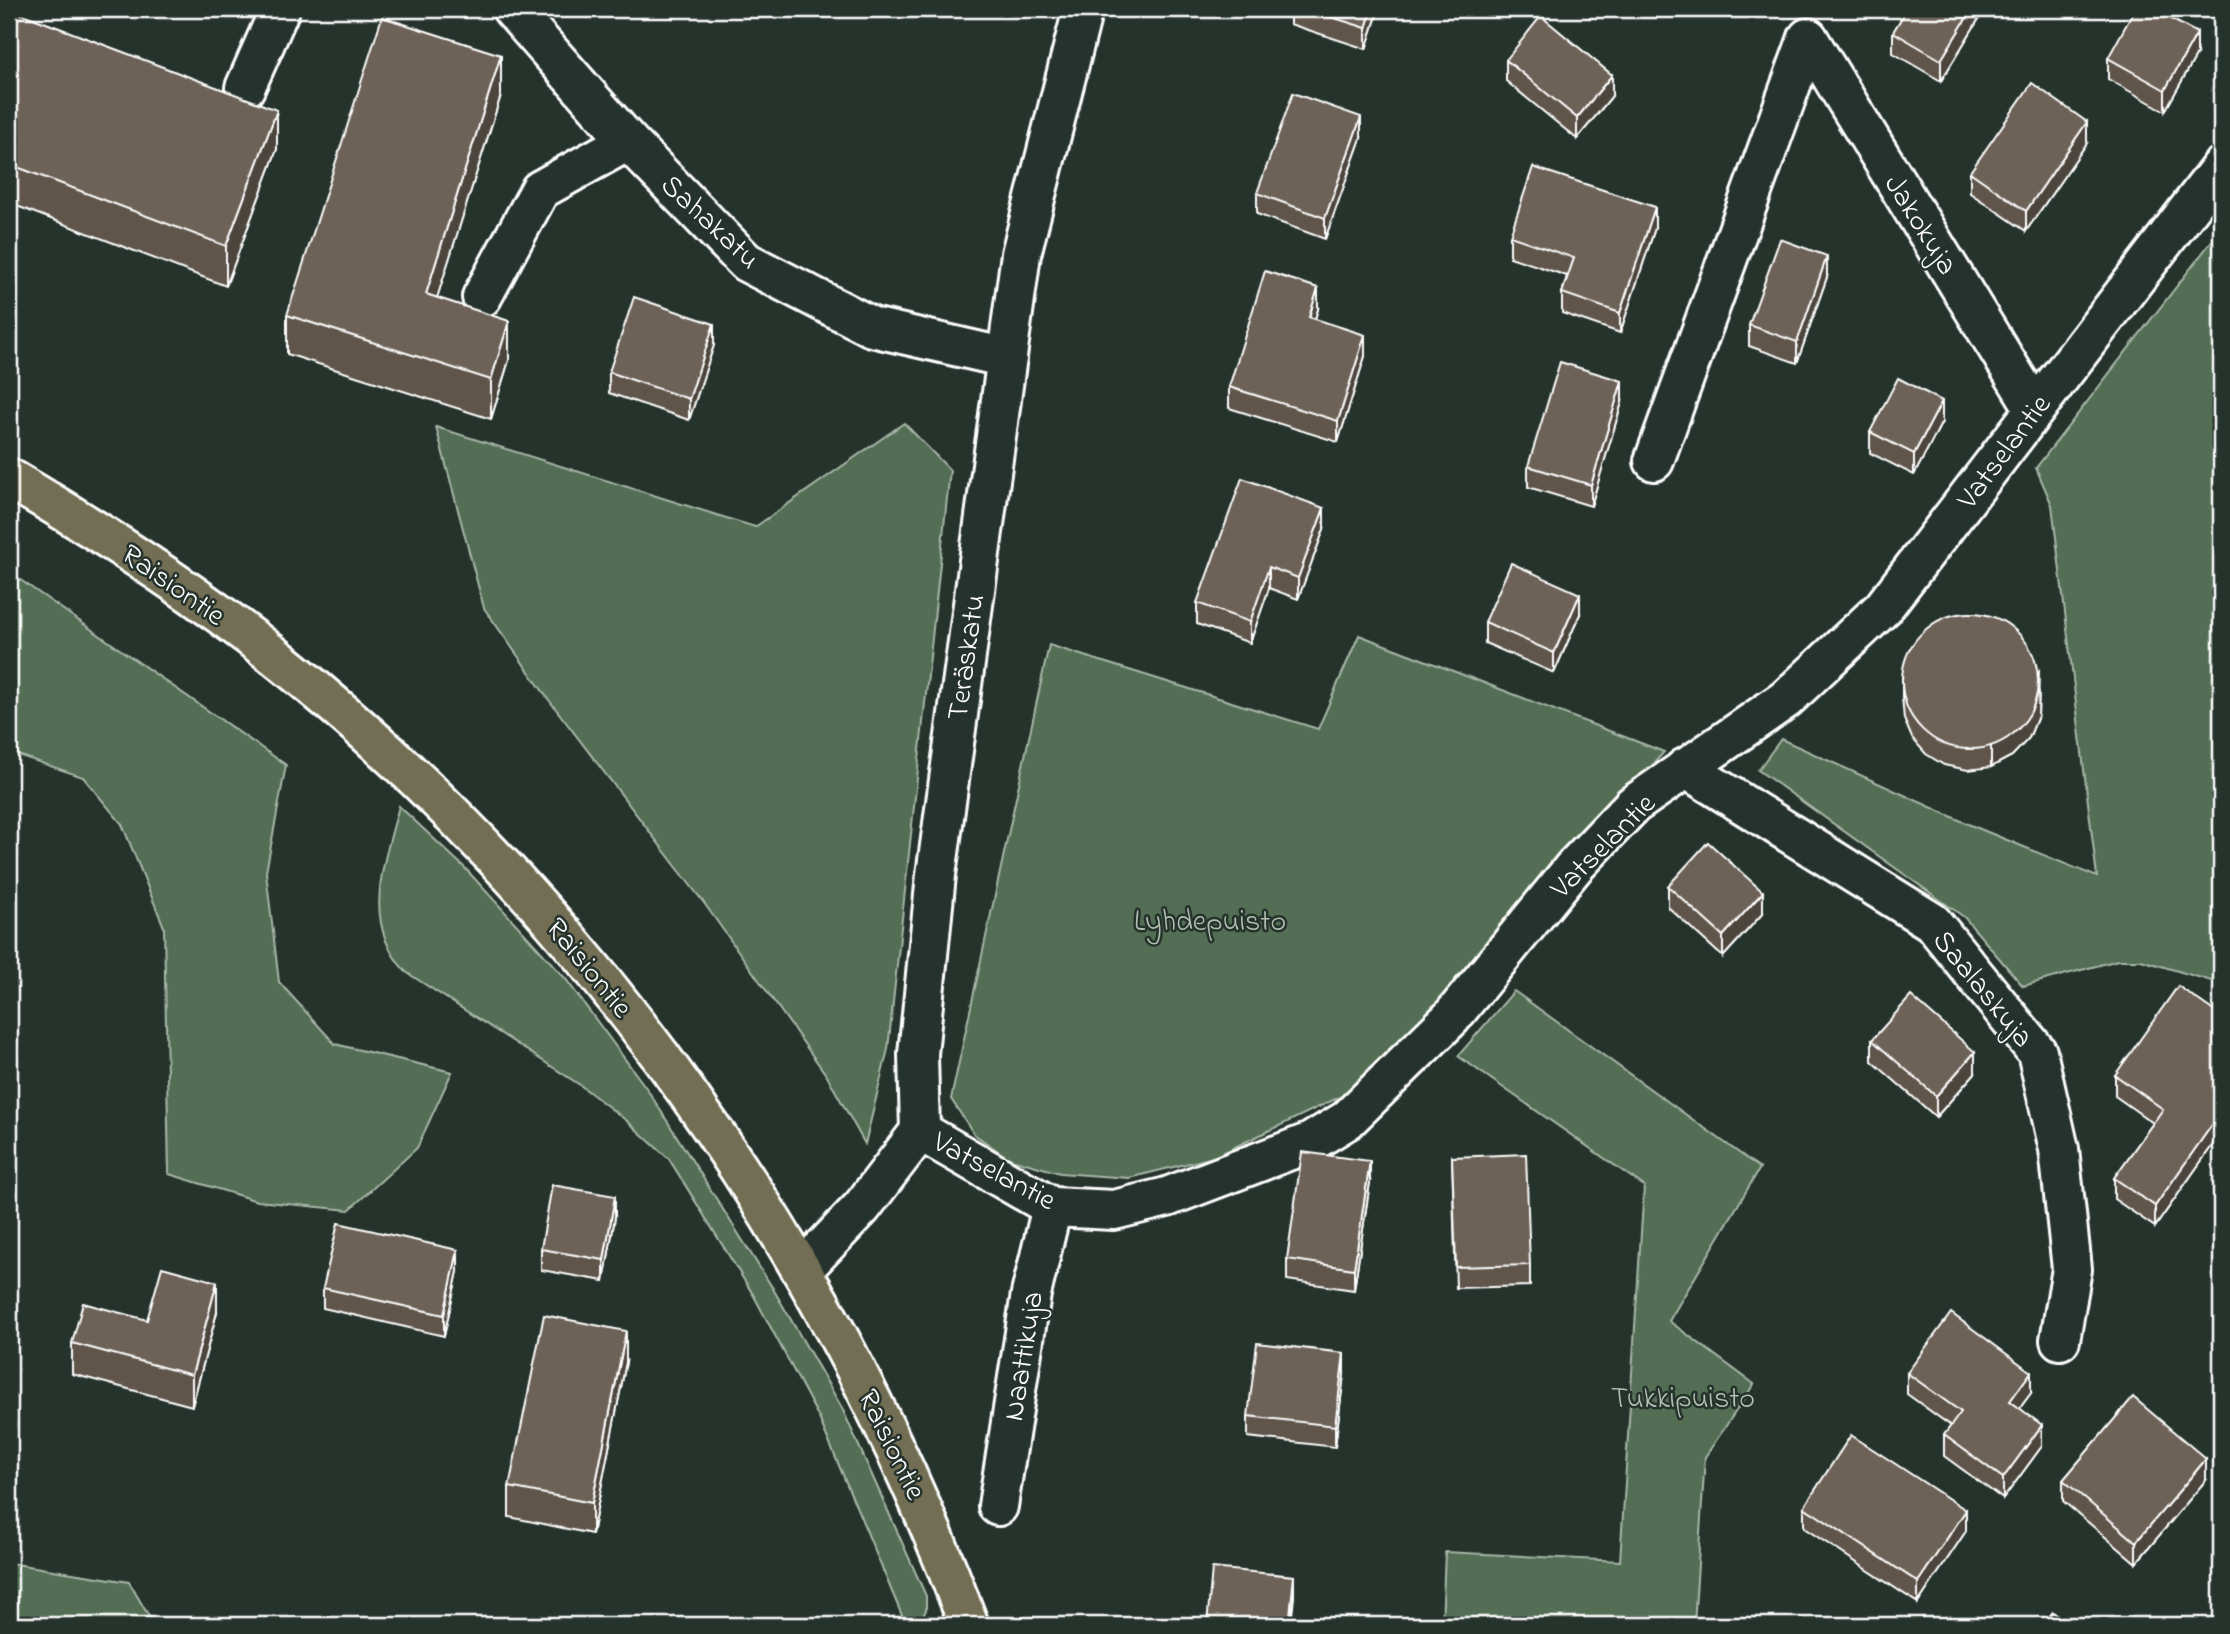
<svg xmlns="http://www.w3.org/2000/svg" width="2230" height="1634" font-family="'Indie Flower',sans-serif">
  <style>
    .green { fill: #536e54; stroke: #a9b6aa; stroke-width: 2 }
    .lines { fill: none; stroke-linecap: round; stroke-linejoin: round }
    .minor-casing { stroke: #fff; stroke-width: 44 }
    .major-casing { stroke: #fff; stroke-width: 44 }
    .minor { stroke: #26332d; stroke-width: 38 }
    .major { stroke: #726e52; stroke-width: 38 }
    .wall { fill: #5e544c; stroke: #fff; stroke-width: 2 }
    .shaded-wall { fill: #4c453e; stroke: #fff; stroke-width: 2 }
    .building { fill: #6d6258; stroke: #fff; stroke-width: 2 }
    .labels { text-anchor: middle; stroke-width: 5; stroke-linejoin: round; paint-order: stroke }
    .street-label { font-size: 30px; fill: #fff; stroke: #26332d }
    .park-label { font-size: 30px; fill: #b2beb2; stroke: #26332d }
  </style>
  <rect width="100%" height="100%" fill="#26332d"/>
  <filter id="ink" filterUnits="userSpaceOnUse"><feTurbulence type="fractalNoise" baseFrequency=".0143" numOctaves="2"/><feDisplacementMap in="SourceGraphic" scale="14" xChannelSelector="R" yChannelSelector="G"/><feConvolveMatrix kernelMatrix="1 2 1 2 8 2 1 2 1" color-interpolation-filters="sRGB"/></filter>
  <g filter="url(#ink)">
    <!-- green -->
    <g class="green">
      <path d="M2221,229V984L2141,960H2118L2023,986L1964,917L1758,770L1781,739L1968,824L2097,877L2052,505L2036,468Z"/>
      <path d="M904,423L950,470L888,1049L865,1144L827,1076L704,903L549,700L484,608L436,427L755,527Z"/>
      <path d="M9,572L286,765L266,872L279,982L335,1044L452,1072L417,1148L349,1210L257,1201L169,1174L164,927L122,824L83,777L9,752Z"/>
      <path d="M1359,635L1664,752L1419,1027L1348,1093L1214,1157L1129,1178L1060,1173L1008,1158L974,1134L951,1099L1049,645L1318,729Z"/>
      <path d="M399,806L464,867L565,978L647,1089L772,1287L842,1408L926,1596V1610L919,1625H906L819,1418L754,1296L669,1159L627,1121L580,1085L406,972C360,923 384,864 399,806Z"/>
      <path d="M1514,991L1760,1168L1669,1321L1754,1384L1705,1457L1694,1625H1442L1445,1552L1620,1561L1644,1186L1458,1056Z"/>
      <path d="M9,1563L129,1582L154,1625H9Z"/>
    </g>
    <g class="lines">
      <defs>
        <g id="minor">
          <path d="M512,9L628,141L746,262L872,327L1007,358"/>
          <path d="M1808,38L2035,409"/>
          <path d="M245,88L280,9"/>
          <path d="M482,297L540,190L628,141"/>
          <path d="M1654,461L1808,38"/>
          <path d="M1685,768L1932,922L2037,1052L2059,1149L2072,1269L2060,1340"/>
          <path d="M920,1131L1052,1207L1114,1210L1167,1197L1311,1142L1347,1120L1451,1018L1574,867L1633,805L1786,699L1883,608L2221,167"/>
          <path d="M803,1269L862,1207L920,1131L918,1054L936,875L1021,254L1083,9"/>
          <path d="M998,1506L1031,1294L1052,1207"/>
        </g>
        <path id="major" d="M9,478C101,532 192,590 276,657C592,908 828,1249 969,1625"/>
      </defs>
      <!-- minor casing -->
      <use href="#minor" class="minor-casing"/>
      <!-- major casing -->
      <use href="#major" class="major-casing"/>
      <!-- minor -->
      <use href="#minor" class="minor"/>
      <!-- major -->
      <use href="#major" class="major"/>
    </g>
    <!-- wall -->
    <g class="wall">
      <path d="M9,9L277,149L226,286L9,203Z"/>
      <path d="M1290,9H1379L1366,49L1290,24Z"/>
      <path d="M1983,9V12L1941,81L1893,53V32Z"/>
      <path d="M2197,54L2165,111L2108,79V58Z"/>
      <path d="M1506,60L1612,96L1577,139L1506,81Z"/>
      <path d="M501,95L437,297L509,360L491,419L287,354V315Z"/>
      <path d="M1361,138L1325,239L1257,214V193Z"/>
      <path d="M2087,143L2026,231L1970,193V172Z"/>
      <path d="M1655,228L1620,333L1562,313V293L1567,276L1510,257V236Z"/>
      <path d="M1827,277L1797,363L1749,346V325Z"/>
      <path d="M1318,309L1315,319L1365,356L1338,442L1229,408V387Z"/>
      <path d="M714,345L689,420L609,393V372Z"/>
      <path d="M1622,402L1591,506L1528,487V466Z"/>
      <path d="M1942,422L1914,475L1870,453V432Z"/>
      <path d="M1324,529L1298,599L1269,588L1250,643L1197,624V603Z"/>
      <path d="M1580,614L1554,673L1485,643V622Z"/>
      <path d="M1902,676L2039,692L2038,716L2029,738L2012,756L1991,767L1968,770L1944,765L1926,754L1912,738L1904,719L1902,697Z"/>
      <path d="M1668,886L1763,913L1723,957L1668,907Z"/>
      <path d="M2221,1016V1133L2155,1227L2114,1199V1178L2153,1123L2115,1096V1075Z"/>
      <path d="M1872,1040L1975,1073L1936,1117L1872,1061Z"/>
      <path d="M1452,1157L1530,1265V1286L1456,1288Z"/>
      <path d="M1370,1182L1354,1290L1287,1280V1259Z"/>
      <path d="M615,1217L604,1281L541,1270V1249Z"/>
      <path d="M458,1271L444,1336L323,1308V1288Z"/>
      <path d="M217,1312L192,1406L72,1374V1343Z"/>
      <path d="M626,1362L592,1534L509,1517V1487Z"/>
      <path d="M1907,1373L2031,1393L2020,1408L2042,1446L2003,1499L1944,1456V1435L1951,1426L1907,1394Z"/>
      <path d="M1344,1374L1335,1447L1248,1437V1416Z"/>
      <path d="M2063,1480H2206L2136,1563L2063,1501Z"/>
      <path d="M1804,1507L1966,1531L1918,1603L1804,1528Z"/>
    </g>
    <!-- shaded-wall -->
    <g class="shaded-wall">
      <path d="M1372,9H1379L1366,49V28Z"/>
      <path d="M1972,9H1983V12L1941,81V60Z"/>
      <path d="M2197,33V54L2165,111V90Z"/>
      <path d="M501,55V95L426,333V294Z"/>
      <path d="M1612,75V96L1577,139V118Z"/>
      <path d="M277,110V149L226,286V246Z"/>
      <path d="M1361,117V138L1325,239V218Z"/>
      <path d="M2087,122V143L2026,231V211Z"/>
      <path d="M1655,207V228L1620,333V313Z"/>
      <path d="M1827,256V277L1797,363V342Z"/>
      <path d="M1318,288V309L1309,338V317Z"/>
      <path d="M509,321V360L491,419V380Z"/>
      <path d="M714,324V345L689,420V399Z"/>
      <path d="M1365,335V356L1338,442V421Z"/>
      <path d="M1622,381V402L1591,506V485Z"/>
      <path d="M1942,401V422L1914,475V454Z"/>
      <path d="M1324,508V529L1298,599V578Z"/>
      <path d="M1269,567V588L1250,643V622Z"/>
      <path d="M1580,594V614L1554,673V653Z"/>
      <path d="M2039,671L2038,716L2029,738L2012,756L1991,767V746Z"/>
      <path d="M1763,892V913L1723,957V936Z"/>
      <path d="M1975,1052V1073L1936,1117V1096Z"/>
      <path d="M2221,1112V1133L2155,1227V1206Z"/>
      <path d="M1370,1161V1182L1354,1290V1269Z"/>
      <path d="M615,1196V1217L604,1281V1260Z"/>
      <path d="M458,1250V1271L444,1336V1315Z"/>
      <path d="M217,1282V1312L192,1406V1375Z"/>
      <path d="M626,1331V1362L592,1534V1503Z"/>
      <path d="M1344,1353V1374L1335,1447V1426Z"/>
      <path d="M2031,1372V1393L2010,1421V1401Z"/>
      <path d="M2042,1425V1446L2003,1499V1478Z"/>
      <path d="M2206,1459V1480L2136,1563V1542Z"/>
      <path d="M1966,1510V1531L1918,1603V1582Z"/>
      <path d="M1294,1576V1597L1291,1625H1289Z"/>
    </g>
    <!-- building -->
    <g class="building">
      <path d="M9,9L277,110L226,246L9,164Z"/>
      <path d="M1306,9H1372L1366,28Z"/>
      <path d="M1907,9H1972L1941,60L1893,32Z"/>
      <path d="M2135,9H2153L2197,33L2165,90L2108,58Z"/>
      <path d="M1541,16L1612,75L1577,118L1506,60Z"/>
      <path d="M382,17L501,55L426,294L509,321L491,380L287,315Z"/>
      <path d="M2032,83L2087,122L2026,211L1970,172Z"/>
      <path d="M1293,93L1361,117L1325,218L1257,193Z"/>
      <path d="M1533,167L1655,207L1620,313L1562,293L1574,258L1510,236Z"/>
      <path d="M1780,239L1827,256L1797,342L1749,325Z"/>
      <path d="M1265,271L1318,288L1309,317L1365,335L1338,421L1229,387Z"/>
      <path d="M634,297L714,324L689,399L609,372Z"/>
      <path d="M1560,362L1622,381L1591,485L1528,466Z"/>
      <path d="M1898,378L1942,401L1914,454L1870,432Z"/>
      <path d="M1242,478L1324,508L1298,578L1269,567L1250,622L1197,603Z"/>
      <path d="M1511,563L1580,594L1554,653L1485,622Z"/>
      <circle cx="1970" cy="681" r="68"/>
      <path d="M1708,842L1763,892L1723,936L1668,886Z"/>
      <path d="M2178,986L2221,1016V1112L2155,1206L2114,1178L2163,1109L2115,1075Z"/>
      <path d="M1911,996L1975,1052L1936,1096L1872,1040Z"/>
      <path d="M1302,1152L1370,1161L1354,1269L1287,1259Z"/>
      <path d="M1526,1154L1530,1265L1456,1267L1452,1157Z"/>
      <path d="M552,1185L615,1196L604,1260L541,1249Z"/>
      <path d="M338,1223L458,1250L444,1315L323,1288Z"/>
      <path d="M162,1267L217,1282L192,1375L72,1343L83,1303L147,1320Z"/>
      <path d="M1951,1313L2031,1372L2010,1401L2042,1425L2003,1478L1944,1435L1961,1412L1907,1373Z"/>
      <path d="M544,1315L626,1331L592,1503L509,1487Z"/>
      <path d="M1257,1343L1344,1353L1335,1426L1248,1416Z"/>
      <path d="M2133,1397L2206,1459L2136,1542L2063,1480Z"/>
      <path d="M1851,1435L1966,1510L1918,1582L1804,1507Z"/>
      <path d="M1212,1568L1294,1576L1289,1625H1207Z"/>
      <path d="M2053,1612L2069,1625H2042Z"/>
    </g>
  </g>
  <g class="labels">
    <!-- street labels -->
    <g class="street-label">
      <text transform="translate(711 221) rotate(43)" y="10">Sahakatu</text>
      <text transform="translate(1922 224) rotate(58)" y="10">Jakokuja</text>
      <text transform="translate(2003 451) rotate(-53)" y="10">Vatselantie</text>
      <text transform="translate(174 584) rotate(35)" y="10">Raisiontie</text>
      <text transform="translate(965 657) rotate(-82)" y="10">Teräskatu</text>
      <text transform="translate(1602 845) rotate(-45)" y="10">Vatselantie</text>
      <text transform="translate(590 967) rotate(51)" y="10">Raisiontie</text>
      <text transform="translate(1984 988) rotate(51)" y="10">Saalaskuja</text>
      <text transform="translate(995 1170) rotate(28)" y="10">Vatselantie</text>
      <text transform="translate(1022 1356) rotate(-81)" y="10">Naattikuja</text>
      <text transform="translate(893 1444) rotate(64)" y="10">Raisiontie</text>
    </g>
    <!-- park labels -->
    <g class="park-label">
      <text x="1210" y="930">Lyhdepuisto</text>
      <text x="1683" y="1407">Tukkipuisto</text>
    </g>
  </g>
  <!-- margin -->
  <rect width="2230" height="1634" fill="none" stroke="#26332d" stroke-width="35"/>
  <rect x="18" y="18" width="2195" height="1599" fill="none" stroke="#fff" stroke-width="2.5" filter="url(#ink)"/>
</svg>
